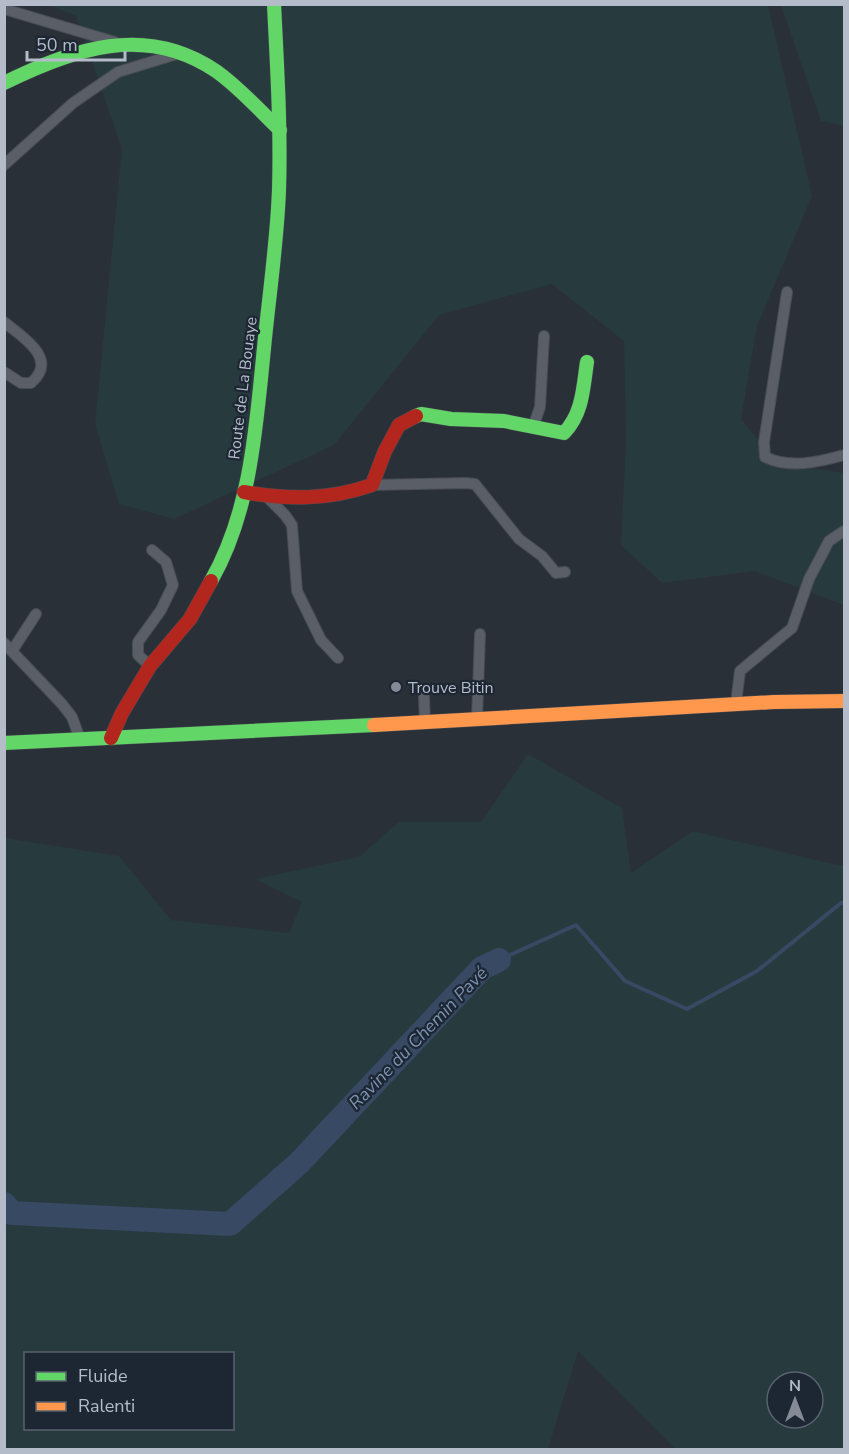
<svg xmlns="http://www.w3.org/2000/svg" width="849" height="1454" font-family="'Nunito Sans',sans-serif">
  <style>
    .green { fill: #273a3e; fill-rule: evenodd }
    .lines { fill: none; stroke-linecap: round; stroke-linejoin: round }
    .stream { stroke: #384963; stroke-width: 4 }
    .river { stroke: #384963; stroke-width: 24 }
    .street-casing { stroke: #484c53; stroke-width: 12 }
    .fast-casing { stroke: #484c53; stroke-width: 15 }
    .slow-casing { stroke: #484c53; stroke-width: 15 }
    .jam-casing { stroke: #484c53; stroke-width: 15 }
    .street { stroke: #5a5e66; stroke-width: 10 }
    .fast { stroke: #63d668; stroke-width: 14 }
    .slow { stroke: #ff974d; stroke-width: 14 }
    .jam { stroke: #b3261e; stroke-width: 14 }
    .poi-dot { fill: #848b96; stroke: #1d2633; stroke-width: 2 }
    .labels { text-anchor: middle; stroke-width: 4.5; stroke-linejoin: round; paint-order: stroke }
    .street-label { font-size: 16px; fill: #b4bcc9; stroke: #1d2633 }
    .poi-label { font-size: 16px; fill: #b4bcc9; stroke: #1d2633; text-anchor: start }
    .water-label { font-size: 18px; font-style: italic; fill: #7c92b1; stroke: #1d2633 }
  </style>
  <rect width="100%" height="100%" fill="#2a3038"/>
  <!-- green -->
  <g class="green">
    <path d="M50,5H768L812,196L757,326L741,419L777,463L844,473V605L755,571L662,583L621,545L626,438L624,341L552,284L439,315L334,445L174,519L119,504L95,424L122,148L76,16Z"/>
    <path d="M781,5H844V126L821,121Z"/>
    <path d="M528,754L622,808L631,873L693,831L837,865H844V1449H676L578,1351L548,1449H5V838L119,856L171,920L289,933L302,902L255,879L359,857L399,822H481ZM26,1354H232V1428H26ZM777,1382H813V1418H777Z"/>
  </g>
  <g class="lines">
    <!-- stream -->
    <path class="stream" d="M499,960L576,925L625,981L687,1009L757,971L841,903H844"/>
    <!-- river -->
    <path class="river" d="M4,1204L12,1213L230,1224L299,1163L482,968L499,960"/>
    <defs>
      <g id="street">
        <path d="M4,9L115,42"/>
        <path d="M4,165L73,103L118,72L177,54"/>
        <path d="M787,292L764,442L765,457C790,469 819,462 844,455"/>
        <path d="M4,322C23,337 59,359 31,383H21L4,372"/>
        <path d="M533,427L540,407L544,336"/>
        <path d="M372,485L466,483L475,484L519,539L542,556L556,573L565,572"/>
        <path d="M267,497L285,515L292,525L297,591L321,640L338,658"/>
        <path d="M4,643L62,704L72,717L80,739"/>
        <path d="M12,651L36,614"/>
        <path d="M150,666L138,655V642L161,610L173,585L166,562L152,550"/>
        <path d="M424,697L425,723"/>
        <path d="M736,703L740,671L792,628L809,579L829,541L844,531"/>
        <path d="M477,719L480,634"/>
      </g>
      <g id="fast">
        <path d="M4,83C73,49 145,23 216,71C240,88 259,110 280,130"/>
        <path d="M416,416L421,414L451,419L504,421L564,433C583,413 583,388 587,362"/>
        <path d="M211,581C251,511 256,427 264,348C269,296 277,243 279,190C281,128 277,66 274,4"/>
        <path d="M4,743L374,725"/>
      </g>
      <path id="slow" d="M374,725L774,702L844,701"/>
      <g id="jam">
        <path d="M244,492C288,500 329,500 372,485L385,451L399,425L416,416"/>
        <path d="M111,738L122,713L150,666L190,619L211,581"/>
      </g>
    </defs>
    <!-- street casing -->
    <use href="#street" class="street-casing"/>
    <!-- fast casing -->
    <use href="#fast" class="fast-casing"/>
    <!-- slow casing -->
    <use href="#slow" class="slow-casing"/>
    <!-- jam casing -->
    <use href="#jam" class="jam-casing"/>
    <!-- street -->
    <use href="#street" class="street"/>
    <!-- fast -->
    <use href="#fast" class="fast"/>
    <!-- slow -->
    <use href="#slow" class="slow"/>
    <!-- jam -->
    <use href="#jam" class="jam"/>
  </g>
  <!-- markers -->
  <circle class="poi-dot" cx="396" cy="687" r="6"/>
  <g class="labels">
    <!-- street labels -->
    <g class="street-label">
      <text transform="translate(242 388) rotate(-83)" y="6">Route de La Bouaye</text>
    </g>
    <!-- poi labels -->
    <g class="poi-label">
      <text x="408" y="693">Trouve Bitin</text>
    </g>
    <!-- water labels -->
    <g class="water-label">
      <text transform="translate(418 1038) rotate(-46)" y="6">Ravine du Chemin Pavé</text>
    </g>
  </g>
  <!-- border -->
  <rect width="849" height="1454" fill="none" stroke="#b4bcc9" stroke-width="12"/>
  <!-- legend -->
  <rect x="24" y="1352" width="210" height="78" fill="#1d2633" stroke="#59626f" stroke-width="1.5"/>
  <rect x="36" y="1372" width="30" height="9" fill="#63d668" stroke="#59626f" stroke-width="1.5"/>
  <text x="78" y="1382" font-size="18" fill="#b4bcc9">Fluide</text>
  <rect x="36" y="1402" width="30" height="9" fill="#ff974d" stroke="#59626f" stroke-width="1.5"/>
  <text x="78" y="1412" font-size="18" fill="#b4bcc9">Ralenti</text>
  <!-- north arrow -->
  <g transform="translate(795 1400)"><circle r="28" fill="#1d2633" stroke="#59626f" stroke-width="1.5"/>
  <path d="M0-4.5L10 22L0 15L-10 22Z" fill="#848b96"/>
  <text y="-9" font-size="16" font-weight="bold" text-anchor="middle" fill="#b4bcc9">N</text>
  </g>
  <!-- scale -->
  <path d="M27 51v9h98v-9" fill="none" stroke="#b4bcc9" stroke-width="3"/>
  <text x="36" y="51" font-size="18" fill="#b4bcc9" stroke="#1d2633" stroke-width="4.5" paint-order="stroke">50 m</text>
</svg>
